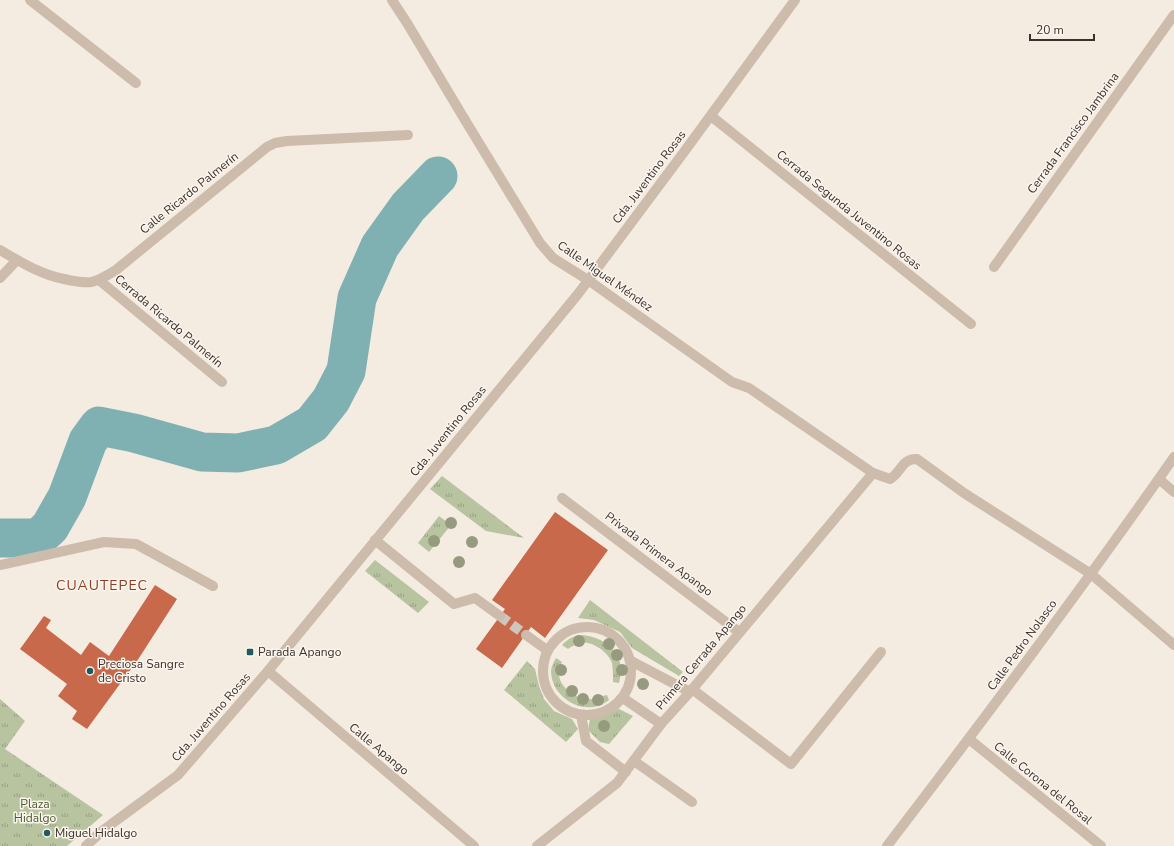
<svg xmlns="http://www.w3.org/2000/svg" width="1174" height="846" font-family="'Nunito Sans',sans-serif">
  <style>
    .grass { fill: url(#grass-tufts) }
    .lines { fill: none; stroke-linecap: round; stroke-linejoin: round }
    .river { stroke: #7fb0b2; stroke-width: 39 }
    .building { fill: #c8694b }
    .pedestrian-tunnel { stroke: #cfc6bd; stroke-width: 10; stroke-dasharray: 10 5; stroke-linecap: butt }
    .service { stroke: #cdbbac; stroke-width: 10 }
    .pedestrian { stroke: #cdbbac; stroke-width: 10 }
    .minor { stroke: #cdbbac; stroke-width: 10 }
    .tertiary { stroke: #cdbbac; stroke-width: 10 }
    .tree { fill: #969b7f }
    .poi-dot { fill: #1f5a5e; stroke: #fbf5ee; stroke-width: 1.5 }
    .labels { text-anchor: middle; stroke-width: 3; stroke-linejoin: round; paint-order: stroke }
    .street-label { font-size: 12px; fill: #3b302b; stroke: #fbf5ee }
    .poi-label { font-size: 12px; fill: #3b302b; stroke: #fbf5ee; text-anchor: start }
    .park-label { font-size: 12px; fill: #4a5a2e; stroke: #fbf5ee }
    .quarter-label { font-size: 14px; letter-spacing: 1px; fill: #8c3b22; stroke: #fbf5ee }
  </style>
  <defs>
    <pattern id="grass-tufts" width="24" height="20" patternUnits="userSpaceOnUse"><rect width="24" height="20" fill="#b8c4a0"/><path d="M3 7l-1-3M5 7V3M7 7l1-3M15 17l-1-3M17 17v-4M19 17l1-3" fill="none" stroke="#97a083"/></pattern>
  </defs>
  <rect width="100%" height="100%" fill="#f4ebe1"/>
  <!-- grass -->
  <g class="grass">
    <path d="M442,476L524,538L486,531L430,489Z"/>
    <path d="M439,516L451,525L429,552L418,543Z"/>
    <path d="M375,560L429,602L418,613L365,571Z"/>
    <path d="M590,600L683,672L679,676L632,648L620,632L594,620L578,618Z"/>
    <path d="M582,635C609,638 627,656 619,683L613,682C613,676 613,669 612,663C608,652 592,640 579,643C576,644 571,647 568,649L562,645C569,638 573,636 582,635Z"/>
    <path d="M556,658L562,662C561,665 558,671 559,674C559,687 576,699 588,699C594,700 601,696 607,695L609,700C606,702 602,705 598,706C576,712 552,695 551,672C551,667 554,662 556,658Z"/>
    <path d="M527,661L535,669L539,686L544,699L554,711L572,719L578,729L566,742L504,690Z"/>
    <path d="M0,699L25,721L5,749L103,815L67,846H0Z"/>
    <path d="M617,708L633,716L609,744L600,742L588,730L590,719Z"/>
  </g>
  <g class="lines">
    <!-- river -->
    <path class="river" d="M0,538H38L50,527L67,497L88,441L99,426L134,433L202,452L238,453L276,445L312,424L331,400L346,371L357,298L380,246L408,207L438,176"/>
  </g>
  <!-- building -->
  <g class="building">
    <path d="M555,512L608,550L545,638L531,627L502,668L476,649L505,609L492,600Z"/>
    <path d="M155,585L177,599L139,658L87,729L72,719L77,711L58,696L67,684L20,649L44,616L51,620L46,628L81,655L90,642L109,656Z"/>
  </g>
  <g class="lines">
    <!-- pedestrian-tunnel -->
    <path class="pedestrian-tunnel" d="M500,616L526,635"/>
    <!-- service -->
    <g class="service">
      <path d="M711,116L971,324"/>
      <path d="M465,120L540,243L553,258L588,280L732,382L749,388L873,473"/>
      <path d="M64,279C91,285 93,284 116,270L267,147L275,143L287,141L408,135"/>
      <path d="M99,280L222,382"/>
      <path d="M0,565L104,542L136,544L213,586"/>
      <path d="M1091,574L1174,645"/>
      <path d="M692,689L791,764L881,652"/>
      <path d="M634,761L692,802"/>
    </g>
    <!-- pedestrian -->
    <g class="pedestrian">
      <path d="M375,540L454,604L475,598L500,616"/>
      <circle cx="587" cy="671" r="44"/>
      <path d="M526,635L547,650"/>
      <path d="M631,661L690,692"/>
      <path d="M623,698L661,724"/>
      <path d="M581,715L586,741L626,772"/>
    </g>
    <!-- minor -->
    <g class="minor">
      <path d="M30,0L136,83"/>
      <path d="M392,0L407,23L465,120"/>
      <path d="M0,250C20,262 42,275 64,279"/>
      <path d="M994,267L1174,15"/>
      <path d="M0,278L17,260"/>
      <path d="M1159,479L1174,492"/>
      <path d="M562,498L739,632"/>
      <path d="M268,671L474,846"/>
      <path d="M969,739L1101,846"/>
      <path d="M537,846L617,783L661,724L690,692L873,473L890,479C901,473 902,458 917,459L964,493L1091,574"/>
      <path d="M887,846C985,718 1082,589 1174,457"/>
    </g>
    <!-- tertiary -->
    <path class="tertiary" d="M86,846L102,831L178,775L268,671L578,294L684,152L795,0"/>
  </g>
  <!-- trees -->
  <g class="tree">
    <circle cx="451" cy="523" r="6"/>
    <circle cx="434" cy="541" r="6"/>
    <circle cx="472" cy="542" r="6"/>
    <circle cx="459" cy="562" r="6"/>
    <circle cx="579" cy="641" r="6"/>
    <circle cx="609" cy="644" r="6"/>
    <circle cx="617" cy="655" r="6"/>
    <circle cx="561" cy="670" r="6"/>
    <circle cx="622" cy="670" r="6"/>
    <circle cx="643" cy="684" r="6"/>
    <circle cx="572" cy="691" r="6"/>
    <circle cx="583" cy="699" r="6"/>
    <circle cx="598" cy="700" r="6"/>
    <circle cx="604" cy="726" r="6"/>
  </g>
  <!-- markers -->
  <g class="poi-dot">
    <rect x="246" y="648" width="8" height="8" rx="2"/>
    <circle cx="90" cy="671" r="4"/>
    <circle cx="47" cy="833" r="4"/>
  </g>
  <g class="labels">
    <!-- street labels -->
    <g class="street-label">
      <text transform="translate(1073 133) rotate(-54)" y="4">Cerrada Francisco Jambrina</text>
      <text transform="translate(649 177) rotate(-53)" y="4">Cda. Juventino Rosas</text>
      <text transform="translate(189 193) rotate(-39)" y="4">Calle Ricardo Palmerín</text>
      <text transform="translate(849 210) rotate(39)" y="4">Cerrada Segunda Juventino Rosas</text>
      <text transform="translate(605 276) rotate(35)" y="4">Calle Miguel Méndez</text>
      <text transform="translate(169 321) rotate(40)" y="4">Cerrada Ricardo Palmerín</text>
      <text transform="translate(448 431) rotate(-51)" y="4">Cda. Juventino Rosas</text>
      <text transform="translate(659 554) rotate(37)" y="4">Privada Primera Apango</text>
      <text transform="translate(1022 645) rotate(-54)" y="4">Calle Pedro Nolasco</text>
      <text transform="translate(701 657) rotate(-50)" y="4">Primera Cerrada Apango</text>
      <text transform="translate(211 717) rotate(-49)" y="4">Cda. Juventino Rosas</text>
      <text transform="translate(379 749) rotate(40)" y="4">Calle Apango</text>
      <text transform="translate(1043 783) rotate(39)" y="4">Calle Corona del Rosal</text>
    </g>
    <!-- poi labels -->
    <g class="poi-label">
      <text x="258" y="656">Parada Apango</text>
      <text x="98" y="668">Preciosa Sangre<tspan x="98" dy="14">de Cristo</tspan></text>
      <text x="55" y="837">Miguel Hidalgo</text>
    </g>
    <!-- park labels -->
    <g class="park-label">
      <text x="35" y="808">Plaza<tspan x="35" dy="14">Hidalgo</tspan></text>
    </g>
    <!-- quarter labels -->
    <g class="quarter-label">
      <text x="102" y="590">CUAUTEPEC</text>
    </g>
  </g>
  <!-- scale -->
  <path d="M1030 34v6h64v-6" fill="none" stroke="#3b302b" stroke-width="2"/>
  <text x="1036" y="34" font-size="12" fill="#3b302b" stroke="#fbf5ee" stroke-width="3" paint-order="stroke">20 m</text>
</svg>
